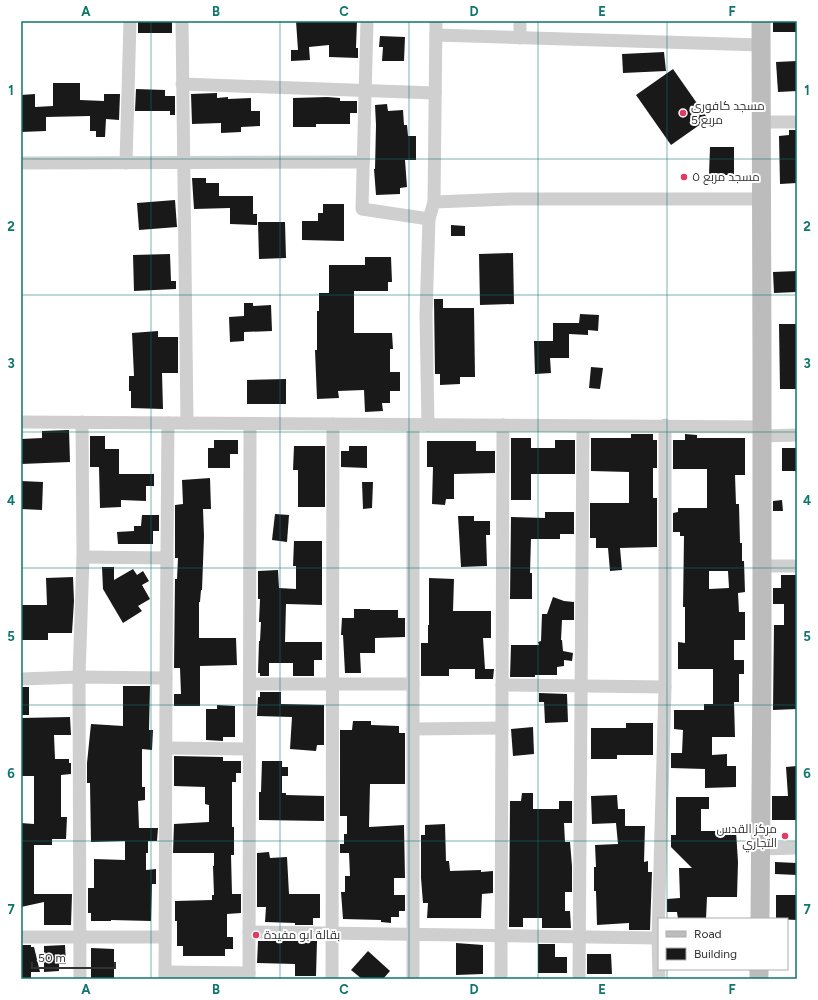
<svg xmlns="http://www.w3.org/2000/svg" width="818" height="1000" font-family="Figtree,Cairo,sans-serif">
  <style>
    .building { fill: #191919; fill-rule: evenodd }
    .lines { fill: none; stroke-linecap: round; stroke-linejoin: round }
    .street { stroke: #cfcfcf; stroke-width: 13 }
    .secondary { stroke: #bcbcbc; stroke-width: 19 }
    .grid { fill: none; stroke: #0f766e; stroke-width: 1; stroke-opacity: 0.55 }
    .poi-dot { fill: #e03c62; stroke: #fff; stroke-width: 1.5 }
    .labels { text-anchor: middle; stroke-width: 4; stroke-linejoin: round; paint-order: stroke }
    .poi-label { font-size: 12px; fill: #323232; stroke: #fff; text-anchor: start }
    .neatline { fill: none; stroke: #0f766e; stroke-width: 1.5 }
    .grid-label { font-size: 13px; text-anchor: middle; font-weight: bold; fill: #0f766e }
  </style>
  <rect width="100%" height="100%" fill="#fff"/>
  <!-- building -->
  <g class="building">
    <rect x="138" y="21" width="34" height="12"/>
    <path d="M296,21H357L356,48H358V58L329,57V45L309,47L310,60L291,61V50H298Z"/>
    <rect x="773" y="21" width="24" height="11"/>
    <path d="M380,36L405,37L404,61H382L383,47H379Z"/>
    <path d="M664,52L666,71L623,73L622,54Z"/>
    <path d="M797,61V91L778,92L776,62Z"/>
    <path d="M673,69L708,119L671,145L636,95Z"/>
    <path d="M53,83H80V100L104,101V94H120L119,120L106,119L105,137H96V131H90V116L46,117V131L21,132V95L35,94V107L53,106Z"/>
    <path d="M136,89L165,90V96H175V115H170V111H135Z"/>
    <path d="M217,93V98L228,97V99L251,98V111H260V126L241,127V132L221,133V123L192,124L191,94Z"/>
    <path d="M327,97L340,98V101H357V113H350V124H316V127H293V98Z"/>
    <path d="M387,104L388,111L403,110L404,125H407L408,136H416V160H405L407,187L400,188V194L376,195L374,169H375L376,125L375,105Z"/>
    <path d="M789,130H797V183L780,184L779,136L789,135Z"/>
    <path d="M710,147H734V175H709Z"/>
    <path d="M192,178H206V183H219V196H253V214H257V225L230,224V208L194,209Z"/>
    <path d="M175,200L177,227L139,230L137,203Z"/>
    <path d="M323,204H344V241L302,240V221H318V213H323Z"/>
    <path d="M258,222H285L286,258L259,259Z"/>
    <path d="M451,225L465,226V236H451Z"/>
    <path d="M513,253L514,304L480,305L479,254Z"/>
    <path d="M170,254L171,281H176V289L134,291L133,255Z"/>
    <path d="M365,257H391L392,282H388V291H354V333H392L393,349H390V372H400V391H390V403H382L383,411L365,412L364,390L338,391L339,398L317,399L315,350H317V311H319V293H329V265H365Z"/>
    <path d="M797,271V292L774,293L773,272Z"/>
    <path d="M434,299H443V308H474L475,377H460V384L440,385V374H435Z"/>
    <path d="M244,303H253V306L271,305L272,331L244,332V341L230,342L229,317L244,316Z"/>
    <path d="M580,314L599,315L598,331L588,330V335L569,334V358H550L551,373L535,374L534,341H553V323H579Z"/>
    <path d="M779,324H797V389H780Z"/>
    <path d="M158,331V337H178V373H162L163,409L131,408V391H129V376H134L132,333Z"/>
    <path d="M591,367L603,368L600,389L589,388Z"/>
    <path d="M286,379V404H247V380Z"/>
    <path d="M69,430L70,462L21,464V439L42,438V431Z"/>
    <path d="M631,434H653V440H657V468H653V498H657V547L620,548L622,570L610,571L608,548H596V538H590V503H629V472L591,471V438H631Z"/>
    <path d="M685,434L697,435V438H745V475H735L736,504H739L740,543H742V561H744L745,592L738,593L739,612H745V640H734V660H744V674H739V702H734L735,737H712V755L727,754V766H736V787L705,788V769L671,768V753H682L683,730L674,729V710H704V704H713V669H678V642L685,643V607H683L684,536H680V532H673V513L678,512V508H707V469H673V440H685ZM709,571H728L729,588L709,589Z"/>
    <path d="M90,436H105V449H119V474H154V486H146V501L121,500V507L100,508L99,467H90Z"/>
    <path d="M511,438H531V448H555V440H575V474H531V500H511Z"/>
    <path d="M214,440H238V454H230V468H208V448H214Z"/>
    <path d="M427,441H476V451H495V473L454,474V499H446L445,505L432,504L433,467H427Z"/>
    <path d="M294,446H325V507H298V470H293Z"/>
    <path d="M349,446H367V468L341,467V451H349Z"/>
    <rect x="782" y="448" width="15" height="23"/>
    <path d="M210,478L211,509H203L204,536L202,590H201L200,602H199V638H236L237,665L200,666V706H174V694H181L180,668H174L175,579H177L178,558H175V505L183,504L182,480Z"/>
    <path d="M21,481L43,482L42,510L21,509Z"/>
    <path d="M362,482H373L372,508L363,509Z"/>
    <path d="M782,500L783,511H773V501Z"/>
    <path d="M545,512H574V534H560V539H531L530,573H532V599H510L511,517L545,518Z"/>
    <path d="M275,514L289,515L287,542L272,540Z"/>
    <path d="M142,515H159V531H153V544H118L117,532L134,531V526H141Z"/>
    <path d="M458,516H474V521H490V535H486L487,566L461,567Z"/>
    <path d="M294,541H322V605L286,604L285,642H322V660H314V676H293V663H269V676H260V673H258L259,641H260L261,622H259L260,599H258V571L278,570L279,588L296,589V566H293Z"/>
    <path d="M102,567H114V580L133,569L137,575L143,571L149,581L142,585L150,599L138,606L142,611L123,623L103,589Z"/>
    <path d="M781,575H797V709L773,710L774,625H784V604H773V588H781Z"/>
    <path d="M73,577L74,601L72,633H48V640H21V605H47L46,578Z"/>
    <path d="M429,578L454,579L453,611H491V638H483L485,669H494L493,679H475V669H449V676H421V643H428V625H429Z"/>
    <path d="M553,597L564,601L574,602V620H562L561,640H562L563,651L573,653L572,661L564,660V666L557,667V675H535V677H510L511,645H539L538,642L541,641L542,614H547Z"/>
    <path d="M354,609H370V610H398V618H405V637L375,638V653H360L361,673H345L343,635H341L342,618H354Z"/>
    <path d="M123,686H150L149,730H153L152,750L142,749V787H145V800L138,801L139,828H158L157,841H148V853H146V870L156,869V884H152L151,921L111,920V921H91V913H88V888H94V859L125,860V841L91,842L90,783H87V763L91,724L123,726Z"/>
    <rect x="21" y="687" width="8" height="28"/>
    <path d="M260,692H281V704L324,705V745H317L316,751L290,749L292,717L257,716L258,697H260Z"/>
    <path d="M539,693L567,694L568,722L545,723L544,702H539Z"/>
    <path d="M217,705L235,706V737H223V741L206,740V709H217Z"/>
    <path d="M70,717L71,735H54L55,759H69V763H71V774L61,775V817H67L66,839H52V845H34V894H72L71,925H44V902L21,907V823L34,824V776H21V718Z"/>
    <path d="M353,721H371V725L399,726V733H405V784H370L369,827L404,825L405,878H394V895H405V911H399V917H391V923L381,922V920L343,919L341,892H345V876H350L349,853H340V844H344V834H347V816H340V730H352Z"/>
    <path d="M626,723H653V755H617V759H591V728H626Z"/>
    <path d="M533,727L534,754L513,756L511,729Z"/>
    <path d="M174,756L223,757V761H241V773H236V782H232V827H234V855H231L232,894H241V913L227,914V937H233V949H225V956H183V946H177V921H175V901L212,900V895H214L213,866H214V853H173L174,824L209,822V805L205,804V787L174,786Z"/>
    <path d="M262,761H282V767H288V776H282V793H286V795L324,796V821L259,820V792H261Z"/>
    <path d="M797,766V820H772V796H788L786,767Z"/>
    <path d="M522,793H533V809H559V801H572V823H564L565,842H570L572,866V892H565V911H570L571,928H542V918H523V927H509L510,801H521Z"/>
    <path d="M617,795L618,809H625V826H645L644,862L648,861V872H652L650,930H629V923L597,925L596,891H594V867H596L595,845L618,844L616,823L592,824L591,796Z"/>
    <path d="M676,797H709V809H701V831H736L738,862L737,897H707L706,919H678L677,912H667V899L680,898L679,868H692L671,847V835H676Z"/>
    <path d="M445,824L446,861H449L450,871L481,870V872L493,871V893L482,894L481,918H427L428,903H423L421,878V835H425V825Z"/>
    <path d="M269,852L270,858L287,857L289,894H320V918H313V925H295V923L265,922L266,907H257V853Z"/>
    <path d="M775,862L797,863V875L775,874Z"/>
    <path d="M776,895H797V920L776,919Z"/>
    <path d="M258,941H317L316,976H295V964L257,963Z"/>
    <path d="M456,943L483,945V974L456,975Z"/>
    <path d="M538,944H555V957H567V973H538Z"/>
    <path d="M21,945H31V947H34L40,972H31V979H21Z"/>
    <path d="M65,945L66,964H59V971L44,972V946Z"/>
    <path d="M91,948L114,949V979H91Z"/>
    <path d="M368,951L390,971L383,979H362L351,970Z"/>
    <path d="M587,954H611L612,974H587Z"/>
  </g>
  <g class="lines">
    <!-- street -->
    <g class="street">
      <path d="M182,21L187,423"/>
      <path d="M367,21L362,209L429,219L434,202L510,199H761"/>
      <path d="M520,21V38"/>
      <path d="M436,35L761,45"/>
      <path d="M182,84L435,93"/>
      <path d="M762,122H797"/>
      <path d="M21,163L363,162"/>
      <path d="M126,163L130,21"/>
      <path d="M434,202L436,21"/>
      <path d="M21,422L762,427"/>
      <path d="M413,425V979"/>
      <path d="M428,425L426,315L429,219"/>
      <path d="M762,436L797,435"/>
      <path d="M83,557L167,558"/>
      <path d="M762,566H797"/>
      <path d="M21,679L79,677L166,678"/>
      <path d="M250,684H413"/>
      <path d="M502,685L665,687"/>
      <path d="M413,729L502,728"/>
      <path d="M166,748L249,749"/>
      <path d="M760,849L797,848"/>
      <path d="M249,932L658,938"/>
      <path d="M21,937H165"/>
      <path d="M165,972L249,973"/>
      <path d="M80,979L79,677L83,557L82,422"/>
      <path d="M165,979L166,678L168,423"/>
      <path d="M249,979L250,424"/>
      <path d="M332,979L333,424"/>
      <path d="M501,979L503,425"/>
      <path d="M579,979L583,426"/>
      <path d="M659,979L658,938L665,687V425"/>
    </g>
    <!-- secondary -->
    <g class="secondary">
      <path d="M760,919L762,668V367L761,21"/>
      <path d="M759,979V969"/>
    </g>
  </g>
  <!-- grid -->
  <path class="grid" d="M151,21V979M280,21V979M409,21V979M538,21V979M667,21V919M21,159H797M21,295H797M21,432H797M21,568H797M21,705H797M21,841H797M667,969V979"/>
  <!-- markers -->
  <g class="poi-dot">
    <circle cx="683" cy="113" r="4"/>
    <circle cx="684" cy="177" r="4"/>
    <circle cx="785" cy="836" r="4"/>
    <circle cx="256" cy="935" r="4"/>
  </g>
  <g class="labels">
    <!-- poi labels -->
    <g class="poi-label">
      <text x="691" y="110">مسجد كافوري<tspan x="691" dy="14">مربع 5</tspan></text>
      <text x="692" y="181">مسجد مربع ٥</text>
      <text x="777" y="833" text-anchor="end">مركز القدس<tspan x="777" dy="14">التجاري</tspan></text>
      <text x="264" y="939">بقالة ابو مفيدة</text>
    </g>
  </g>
  <!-- border -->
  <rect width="818" height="1000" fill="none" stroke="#ffffff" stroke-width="44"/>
  <!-- legend -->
  <rect x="658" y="918" width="130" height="52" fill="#ffffff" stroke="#adadad"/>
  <rect x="666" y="931" width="20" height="6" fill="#bcbcbc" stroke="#adadad"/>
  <text x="694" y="938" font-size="12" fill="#323232">Road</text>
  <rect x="666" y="948" width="20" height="12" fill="#191919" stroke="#adadad"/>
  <text x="694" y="958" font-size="12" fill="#323232">Building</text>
  <!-- scale -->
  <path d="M32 962v6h83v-6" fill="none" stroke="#323232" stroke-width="2"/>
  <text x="38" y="962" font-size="12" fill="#323232" stroke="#ffffff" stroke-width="3" paint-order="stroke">50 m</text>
  <rect x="22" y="22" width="774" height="956" class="neatline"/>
  <g class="grid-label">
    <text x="86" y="16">A</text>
    <text x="216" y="16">B</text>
    <text x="344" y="16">C</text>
    <text x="474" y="16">D</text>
    <text x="602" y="16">E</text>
    <text x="732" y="16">F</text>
    <text x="11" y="95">1</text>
    <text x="807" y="95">1</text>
    <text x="11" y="231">2</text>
    <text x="807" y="231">2</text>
    <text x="11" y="368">3</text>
    <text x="807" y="368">3</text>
    <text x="11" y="505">4</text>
    <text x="807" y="505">4</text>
    <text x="11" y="641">5</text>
    <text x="807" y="641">5</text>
    <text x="11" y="778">6</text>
    <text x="807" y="778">6</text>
    <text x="11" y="914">7</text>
    <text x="807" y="914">7</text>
    <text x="86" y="994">A</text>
    <text x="216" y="994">B</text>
    <text x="344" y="994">C</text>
    <text x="474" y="994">D</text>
    <text x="602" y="994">E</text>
    <text x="732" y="994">F</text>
  </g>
</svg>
